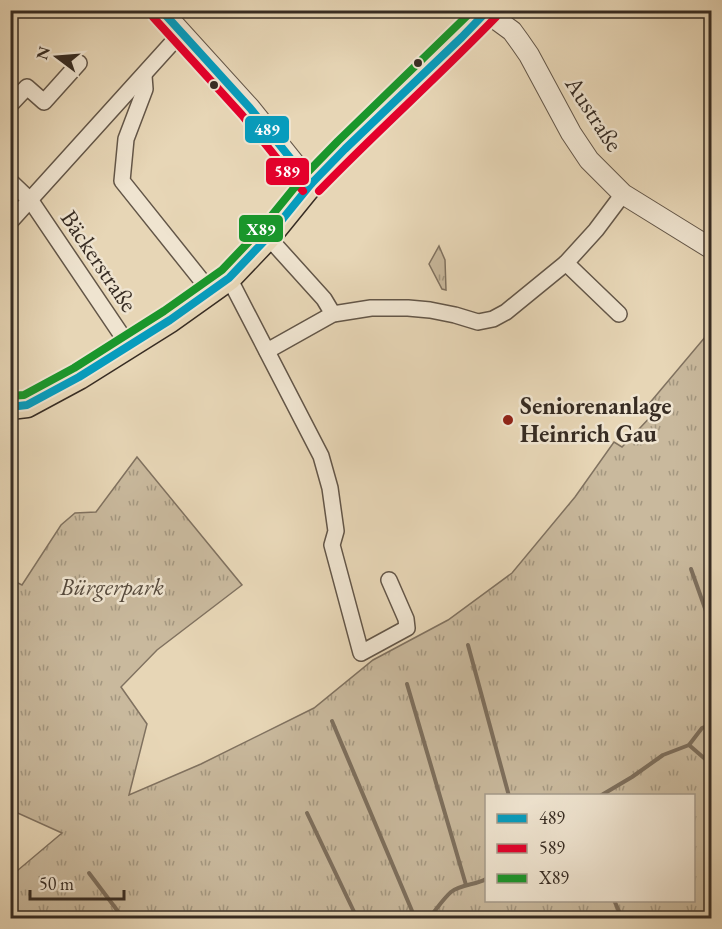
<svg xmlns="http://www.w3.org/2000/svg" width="722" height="929" font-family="'EB Garamond',serif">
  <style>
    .grass { fill: url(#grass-tufts); stroke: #807260; stroke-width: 1.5; fill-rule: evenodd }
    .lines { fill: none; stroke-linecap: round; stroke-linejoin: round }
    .stream { stroke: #7d6f5d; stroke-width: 4 }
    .minor-casing { stroke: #635648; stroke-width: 18 }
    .tertiary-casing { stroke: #635648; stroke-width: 22 }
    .primary-casing { stroke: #372c23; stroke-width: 27 }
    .minor { stroke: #efe4d0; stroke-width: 15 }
    .tertiary { stroke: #efe4d0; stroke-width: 20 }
    .primary { stroke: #e7d6b6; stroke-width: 24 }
    .bus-1-casing { stroke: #efe4d0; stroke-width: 12 }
    .bus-2-casing { stroke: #efe4d0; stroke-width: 12 }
    .bus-3-casing { stroke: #efe4d0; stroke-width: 12 }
    .bus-1 { stroke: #069cbd; stroke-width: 8 }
    .bus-2 { stroke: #e4002b; stroke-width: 8 }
    .bus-3 { stroke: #1a962b; stroke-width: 8 }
    .bus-dot { fill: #372c23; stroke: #efe4d0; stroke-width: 2 }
    .poi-dot { fill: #8f2418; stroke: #efe4d0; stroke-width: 2 }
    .labels { text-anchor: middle; stroke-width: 5; stroke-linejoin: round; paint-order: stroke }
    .street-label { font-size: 24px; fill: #372c23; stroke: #efe4d0 }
    .poi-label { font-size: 24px; font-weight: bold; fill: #372c23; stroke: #efe4d0; text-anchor: start }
    .park-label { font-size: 24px; font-style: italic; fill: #54483b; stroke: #efe4d0 }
    .line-badge { stroke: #efe4d0; stroke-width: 2 }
    .badge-label { font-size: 16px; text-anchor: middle; font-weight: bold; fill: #fff }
  </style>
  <defs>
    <pattern id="grass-tufts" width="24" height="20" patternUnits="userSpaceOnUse" patternTransform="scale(1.5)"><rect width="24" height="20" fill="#c9b99d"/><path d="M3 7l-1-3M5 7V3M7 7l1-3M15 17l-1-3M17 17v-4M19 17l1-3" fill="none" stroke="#a49780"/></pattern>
  </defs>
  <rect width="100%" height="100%" fill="#e7d6b6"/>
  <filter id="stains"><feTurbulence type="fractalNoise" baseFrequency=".00333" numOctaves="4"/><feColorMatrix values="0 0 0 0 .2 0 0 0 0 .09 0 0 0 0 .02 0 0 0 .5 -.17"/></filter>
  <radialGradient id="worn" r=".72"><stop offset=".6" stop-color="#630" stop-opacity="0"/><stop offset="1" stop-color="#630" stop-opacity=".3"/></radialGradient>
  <!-- grass -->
  <g class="grass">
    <path d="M439,246L445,260L446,290L442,289L429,264Z"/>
    <path d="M711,330V918H11V876L62,833L11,810V590L16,582L22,585L61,525L75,513L96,512L137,457L242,585L157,650L121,687L147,724L129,795L201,764L314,708L373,660L448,620L512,573L575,497L614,442L622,447L655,412L648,405ZM486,796H694V900H486Z"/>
  </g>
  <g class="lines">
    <!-- stream -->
    <g class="stream">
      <path d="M691,569L712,628"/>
      <path d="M468,645L509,796"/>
      <path d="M407,684L466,885"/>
      <path d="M332,721L415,918"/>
      <path d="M689,745L712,765"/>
      <path d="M600,796L632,777L663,755L689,745L702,728L712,724"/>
      <path d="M307,813L357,918"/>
      <path d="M89,873L123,918"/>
      <path d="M614,900L621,916"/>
      <path d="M429,918C436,910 443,899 451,892C461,884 476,885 486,879"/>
    </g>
    <defs>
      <g id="minor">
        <path d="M144,76L145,89L126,139L122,181L210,291"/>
        <path d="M10,105L27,87L44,102L79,63"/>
        <path d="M10,181L31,201L129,346"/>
        <path d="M10,222L181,33"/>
        <path d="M268,237L324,299L333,314"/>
        <path d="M566,263L619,314"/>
        <path d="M229,278L321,456L330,488L336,531L332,545L361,653L407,628L406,619L389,580"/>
        <path d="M267,351L333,314L371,308H408L430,310L455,315L478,322L493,319L506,312L566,263L596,230L623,194"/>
      </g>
      <g id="tertiary">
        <path d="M161,10L250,108L311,184"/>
        <path d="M486,12L512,31L520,42L529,55L571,133L589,160L623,194L712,249"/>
      </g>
      <path id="primary" d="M10,407L27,405L79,377L170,320L229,278L268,237L311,184L345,149L462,37L488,10"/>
    </defs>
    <!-- minor casing -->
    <use href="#minor" class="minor-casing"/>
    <!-- tertiary casing -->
    <use href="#tertiary" class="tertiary-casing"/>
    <!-- primary casing -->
    <use href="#primary" class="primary-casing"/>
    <!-- minor -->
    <use href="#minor" class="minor"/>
    <!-- tertiary -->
    <use href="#tertiary" class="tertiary"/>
    <!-- primary -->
    <use href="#primary" class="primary"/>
    <defs>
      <g id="bus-1">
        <path d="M161,10L250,108L311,184"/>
        <path d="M10,407L27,405L79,377L170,320L229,278L268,237L311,184L345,149L462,37L488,10"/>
      </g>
      <g id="bus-2">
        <path d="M153,17L242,115L303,191"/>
        <path d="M319,191C376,132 438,77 496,17"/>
      </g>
      <path id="bus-3" d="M10,396L24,395L74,368L164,311L222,270L260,230L303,177L338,141L473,10"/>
    </defs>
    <!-- bus-1 casing -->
    <use href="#bus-1" class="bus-1-casing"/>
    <!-- bus-2 casing -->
    <use href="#bus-2" class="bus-2-casing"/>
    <!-- bus-3 casing -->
    <use href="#bus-3" class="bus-3-casing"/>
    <!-- bus-1 -->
    <use href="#bus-1" class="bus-1"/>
    <!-- bus-2 -->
    <use href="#bus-2" class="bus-2"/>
    <!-- bus-3 -->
    <use href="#bus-3" class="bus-3"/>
  </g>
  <!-- markers -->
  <g class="bus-dot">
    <circle cx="418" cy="63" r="5"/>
    <circle cx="214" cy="85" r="5"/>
  </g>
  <circle class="poi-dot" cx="508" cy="420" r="6"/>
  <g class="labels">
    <!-- street labels -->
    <g class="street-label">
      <text transform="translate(594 114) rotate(57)" y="8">Austraße</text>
      <text transform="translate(99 261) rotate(56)" y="8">Bäckerstraße</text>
    </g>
    <!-- poi labels -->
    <g class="poi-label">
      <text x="520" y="414">Seniorenanlage<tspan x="520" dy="28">Heinrich Gau</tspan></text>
    </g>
    <!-- park labels -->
    <g class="park-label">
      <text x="112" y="595">Bürgerpark</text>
    </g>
  </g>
  <g class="line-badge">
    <rect x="244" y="115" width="46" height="29" rx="6" fill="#069cbd"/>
    <rect x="265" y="157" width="45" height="29" rx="6" fill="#e4002b"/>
    <rect x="238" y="214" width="46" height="29" rx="6" fill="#1a962b"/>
  </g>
  <g class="badge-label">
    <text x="267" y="135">489</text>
    <text x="287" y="177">589</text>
    <text x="261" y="235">X89</text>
  </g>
  <!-- margin -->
  <rect width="722" height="929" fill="none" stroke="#e7d6b6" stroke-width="36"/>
  <rect x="12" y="12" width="698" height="905" fill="none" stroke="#372c23" stroke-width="3"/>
  <rect x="18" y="18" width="686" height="893" fill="none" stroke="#372c23" stroke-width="1.5"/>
  <!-- legend -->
  <rect x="485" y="794" width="210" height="108" fill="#efe4d0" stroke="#a59a8b" stroke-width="1.5"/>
  <rect x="497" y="814" width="30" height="9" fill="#069cbd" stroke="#a59a8b" stroke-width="1.5"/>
  <text x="539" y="824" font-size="18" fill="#372c23">489</text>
  <rect x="497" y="844" width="30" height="9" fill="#e4002b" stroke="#a59a8b" stroke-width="1.5"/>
  <text x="539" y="854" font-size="18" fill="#372c23">589</text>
  <rect x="497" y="874" width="30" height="9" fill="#1a962b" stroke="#a59a8b" stroke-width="1.5"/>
  <text x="539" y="884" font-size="18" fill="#372c23">X89</text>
  <!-- north arrow -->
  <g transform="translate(57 57) rotate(286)" stroke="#efe4d0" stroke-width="4.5" paint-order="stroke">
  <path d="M0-4.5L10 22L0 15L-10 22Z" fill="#372c23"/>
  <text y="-9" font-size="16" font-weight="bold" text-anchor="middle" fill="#372c23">N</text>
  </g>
  <!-- scale -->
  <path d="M30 890v9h94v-9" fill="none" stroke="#372c23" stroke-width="3"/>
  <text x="39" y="890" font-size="18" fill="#372c23" stroke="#efe4d0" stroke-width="4.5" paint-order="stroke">50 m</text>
  <rect width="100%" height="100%" filter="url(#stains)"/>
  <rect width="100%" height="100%" fill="url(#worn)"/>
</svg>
